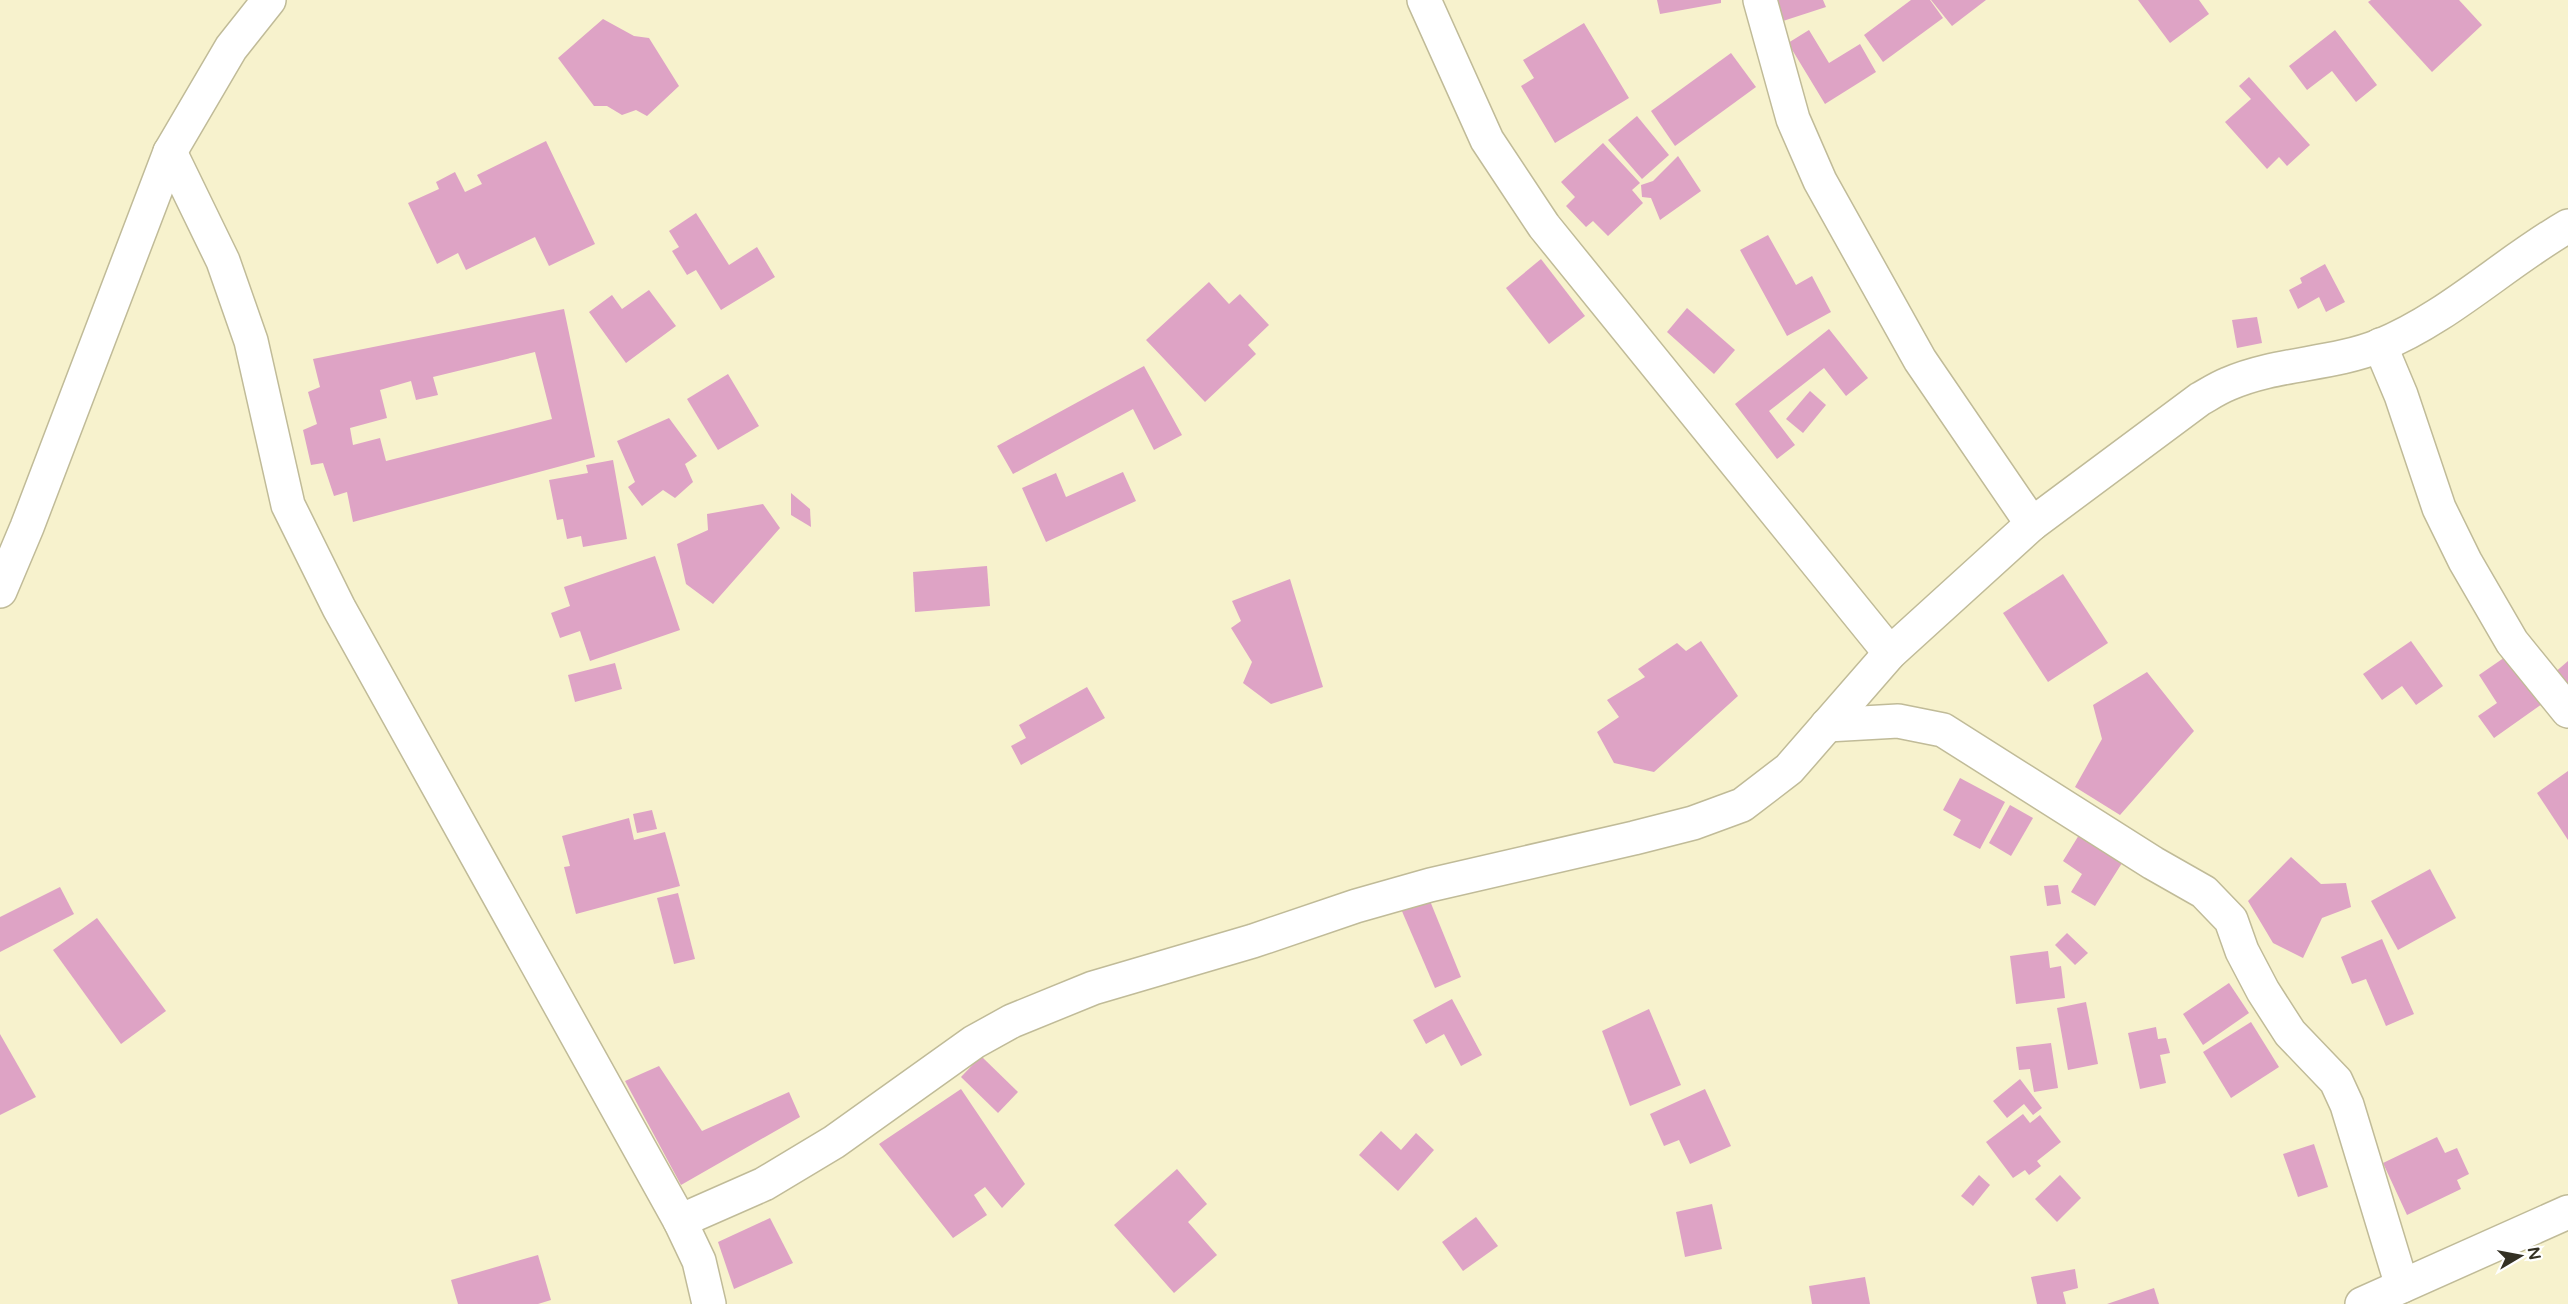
<svg xmlns="http://www.w3.org/2000/svg" width="2568" height="1304" font-family="'Varela Round',sans-serif">
  <style>
    .building { fill: #dea3c5; fill-rule: evenodd }
    .lines { fill: none; stroke-linecap: round; stroke-linejoin: round }
    .minor-casing { stroke: #c0bb98; stroke-width: 36 }
    .minor { stroke: #fff; stroke-width: 33 }
  </style>
  <rect width="100%" height="100%" fill="#f7f2cd"/>
  <!-- building -->
  <g class="building">
    <path d="M1657,0H1721V3L1660,14Z"/>
    <path d="M1775,0H1823L1826,7L1780,22Z"/>
    <path d="M1911,0H1930L1943,18L1883,62L1864,35Z"/>
    <path d="M1931,0H1986L1952,26Z"/>
    <path d="M2138,0H2199L2209,14L2170,43Z"/>
    <path d="M2371,0H2459L2482,25L2432,72L2368,2Z"/>
    <path d="M603,19L634,36L649,38L679,86L647,116L636,110L622,115L607,106H594L558,58Z"/>
    <path d="M1584,23L1629,98L1555,143L1521,86L1534,78L1523,60Z"/>
    <path d="M1809,30L1829,63L1860,44L1876,72L1825,104L1788,43Z"/>
    <path d="M2335,30L2377,85L2356,102L2332,71L2307,90L2289,66Z"/>
    <path d="M1731,53L1756,87L1675,146L1651,111Z"/>
    <path d="M2249,77L2310,145L2287,166L2279,157L2267,169L2225,122L2251,99L2239,86Z"/>
    <path d="M1637,116L1669,155L1642,179L1608,140Z"/>
    <path d="M546,141L595,244L549,266L535,237L466,270L458,253L437,264L408,203L439,189L436,182L455,172L465,192L482,184L477,175Z"/>
    <path d="M1603,143L1640,183L1632,190L1643,203L1608,236L1593,221L1586,227L1566,206L1575,197L1561,182Z"/>
    <path d="M1678,156L1701,191L1660,220L1651,198L1642,197L1641,185L1653,181Z"/>
    <path d="M696,213L729,265L757,247L775,277L721,310L696,270L687,275L672,251L679,247L669,231Z"/>
    <path d="M1768,235L1796,285L1812,276L1831,312L1787,336L1740,250Z"/>
    <path d="M1541,259L1585,316L1549,344L1506,288Z"/>
    <path d="M2325,264L2345,302L2326,312L2319,297L2298,309L2289,290L2302,283L2300,278Z"/>
    <path d="M1209,282L1229,304L1240,294L1269,325L1248,345L1256,354L1205,402L1146,340Z"/>
    <path d="M649,290L676,326L626,363L589,312L612,295L622,309Z"/>
    <path d="M1687,308L1735,350L1714,374L1667,332Z"/>
    <path d="M564,309L595,457L353,522L347,492L334,496L323,463L311,465L303,430L317,424L308,392L320,387L313,359ZM535,352L552,419L386,461L380,438L353,445L350,428L387,418L380,390L411,381L416,400L438,395L433,377Z"/>
    <path d="M2257,317L2262,343L2237,348L2232,320Z"/>
    <path d="M1829,329L1868,378L1846,396L1824,368L1769,411L1795,445L1777,459L1735,404Z"/>
    <path d="M1144,366L1182,435L1154,450L1133,409L1013,474L997,446Z"/>
    <path d="M728,374L759,426L718,450L687,399Z"/>
    <path d="M1810,391L1826,405L1803,433L1786,419Z"/>
    <path d="M669,418L697,456L685,464L693,482L675,498L663,490L642,506L628,487L635,482L617,441Z"/>
    <path d="M613,460L627,539L583,547L581,536L567,539L563,519L557,520L549,480L588,473L586,465Z"/>
    <path d="M1123,472L1136,501L1046,542L1022,488L1056,473L1066,497Z"/>
    <path d="M791,493L810,509L811,527L791,515Z"/>
    <path d="M763,504L780,528L713,604L686,584L677,544L708,530L707,514Z"/>
    <path d="M655,556L680,630L590,661L580,631L560,638L551,613L570,606L564,587Z"/>
    <path d="M987,566L990,606L915,612L913,572Z"/>
    <path d="M2063,574L2108,643L2048,682L2003,613Z"/>
    <path d="M1290,579L1323,687L1271,704L1243,683L1252,662L1231,628L1241,621L1232,601Z"/>
    <path d="M1701,641L1738,696L1654,772L1614,763L1597,732L1619,717L1607,700L1645,677L1638,669L1677,643L1686,651Z"/>
    <path d="M2411,641L2443,686L2416,705L2402,686L2382,700L2363,674Z"/>
    <path d="M2508,655L2542,704L2494,738L2478,716L2497,703L2479,675Z"/>
    <path d="M2568,661V690L2553,674Z"/>
    <path d="M615,663L622,689L575,702L568,675Z"/>
    <path d="M2147,672L2194,731L2120,815L2075,787L2102,739L2093,705Z"/>
    <path d="M1087,687L1105,718L1021,765L1011,746L1026,738L1019,725Z"/>
    <path d="M2568,771V840L2537,793Z"/>
    <path d="M1960,778L2005,802L1980,849L1953,835L1961,820L1943,810Z"/>
    <path d="M2010,805L2033,818L2011,856L1989,843Z"/>
    <path d="M652,810L657,829L637,833L633,814Z"/>
    <path d="M629,818L634,840L665,832L680,886L576,914L564,867L570,866L562,836Z"/>
    <path d="M2079,835L2122,863L2095,906L2071,892L2082,874L2063,861Z"/>
    <path d="M2291,857L2321,884L2346,883L2351,907L2322,918L2303,958L2273,943L2248,901Z"/>
    <path d="M2430,869L2456,918L2398,950L2371,901Z"/>
    <path d="M2058,885L2061,904L2047,906L2044,886Z"/>
    <path d="M60,887L74,914L0,952V917Z"/>
    <path d="M678,893L695,959L674,964L657,898Z"/>
    <path d="M1428,896L1461,977L1435,988L1401,909Z"/>
    <path d="M97,918L166,1011L121,1044L53,950Z"/>
    <path d="M2067,933L2088,953L2075,965L2055,945Z"/>
    <path d="M2382,939L2414,1014L2386,1026L2366,979L2352,984L2341,957Z"/>
    <path d="M2048,951L2050,968L2061,966L2065,998L2016,1004L2010,956Z"/>
    <path d="M2229,983L2249,1013L2203,1045L2183,1014Z"/>
    <path d="M1452,999L1482,1055L1461,1066L1444,1034L1426,1044L1413,1020Z"/>
    <path d="M2086,1002L2098,1064L2068,1070L2057,1008Z"/>
    <path d="M1649,1009L1681,1085L1630,1106L1602,1031Z"/>
    <path d="M2251,1022L2279,1067L2231,1098L2203,1052Z"/>
    <path d="M2156,1027L2158,1039L2166,1038L2170,1053L2160,1055L2166,1083L2140,1089L2128,1033Z"/>
    <path d="M0,1034L36,1097L0,1115Z"/>
    <path d="M2051,1043L2058,1088L2034,1092L2030,1069L2019,1070L2016,1047Z"/>
    <path d="M981,1056L1018,1092L998,1113L961,1077Z"/>
    <path d="M659,1066L702,1131L789,1092L800,1117L681,1185L625,1081Z"/>
    <path d="M2020,1079L2042,1108L2033,1115L2024,1104L2007,1118L1993,1101Z"/>
    <path d="M961,1089L1025,1184L1002,1208L985,1187L974,1195L987,1215L953,1238L879,1144Z"/>
    <path d="M1705,1089L1731,1146L1690,1164L1679,1140L1664,1146L1650,1114Z"/>
    <path d="M2023,1114L2030,1123L2040,1115L2061,1142L2037,1161L2041,1166L2029,1175L2025,1170L2013,1178L1986,1142Z"/>
    <path d="M1381,1131L1401,1150L1416,1133L1434,1150L1398,1191L1359,1155Z"/>
    <path d="M2437,1137L2445,1153L2457,1148L2469,1174L2457,1180L2461,1189L2407,1215L2383,1163Z"/>
    <path d="M2314,1144L2328,1187L2298,1197L2283,1154Z"/>
    <path d="M1177,1169L1207,1204L1188,1222L1217,1255L1174,1293L1114,1225Z"/>
    <path d="M1979,1175L1990,1185L1973,1206L1961,1196Z"/>
    <path d="M2060,1175L2081,1198L2057,1222L2035,1199Z"/>
    <path d="M1712,1204L1722,1249L1685,1257L1676,1212Z"/>
    <path d="M1476,1217L1498,1246L1463,1271L1442,1242Z"/>
    <path d="M770,1218L793,1263L734,1289L718,1242Z"/>
    <path d="M538,1255L551,1300L538,1304H458L451,1280Z"/>
    <path d="M2075,1269L2078,1288L2063,1292L2066,1304H2037L2031,1277Z"/>
    <path d="M1865,1277L1870,1304H1812L1809,1286Z"/>
    <path d="M2154,1288L2159,1304H2107Z"/>
  </g>
  <g class="lines">
    <defs>
      <g id="minor">
        <path d="M1424,0L1487,140L1544,226L1890,653"/>
        <path d="M1760,0L1793,119L1820,181L1920,360L2032,524"/>
        <path d="M170,152L223,261L251,341L288,505L339,608L680,1221L699,1261L709,1304"/>
        <path d="M2380,345L2401,395L2439,508L2465,561L2512,642L2568,711"/>
        <path d="M0,591L27,527L170,152L231,48L269,0"/>
        <path d="M1827,725L1898,721L1943,730L2153,863L2204,892L2231,920L2242,951L2263,991L2290,1033L2336,1081L2347,1105L2402,1286"/>
        <path d="M680,1221L764,1184L834,1142L974,1042L1012,1021L1093,988L1253,941L1356,906L1430,885L1634,838L1693,823L1742,805L1789,769L1890,653L2032,524L2200,399C2209,394 2218,388 2228,384C2276,363 2331,365 2379,346C2448,318 2504,263 2568,226"/>
        <path d="M2362,1304L2568,1212"/>
      </g>
    </defs>
    <!-- minor casing -->
    <use href="#minor" class="minor-casing"/>
    <!-- minor -->
    <use href="#minor" class="minor"/>
  </g>
  <!-- north arrow -->
  <g transform="translate(2520 1256) rotate(80)" stroke="#ffffff" stroke-width="4.5" paint-order="stroke">
  <path d="M0-4.5L10 22L0 15L-10 22Z" fill="#343124"/>
  <text y="-9" font-size="16" font-weight="bold" text-anchor="middle" fill="#343124">N</text>
  </g>
</svg>
